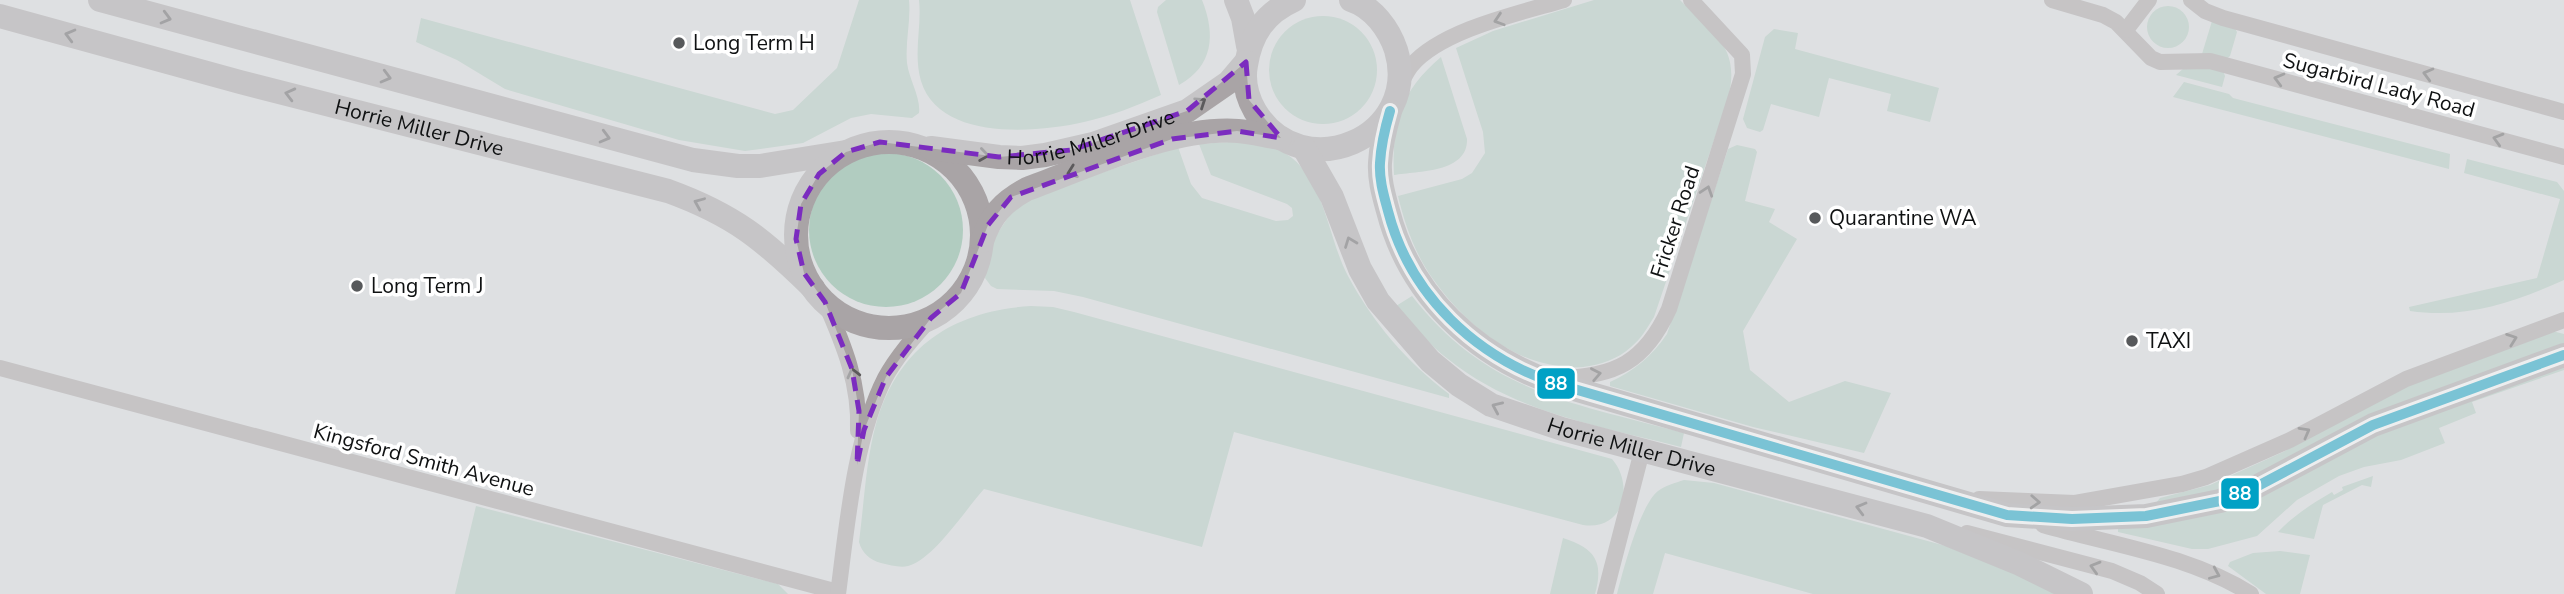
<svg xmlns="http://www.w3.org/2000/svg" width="2564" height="594" font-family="'Nunito Sans',sans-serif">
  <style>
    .green { fill: #b1ccc0 }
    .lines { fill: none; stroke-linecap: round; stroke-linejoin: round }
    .minor { stroke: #a8a2a3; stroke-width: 16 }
    .primary { stroke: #a9a4a6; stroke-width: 24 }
    .bus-1-casing { stroke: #fff; stroke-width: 16 }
    .bus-1 { stroke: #01a1c5; stroke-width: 10 }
    .oneway { stroke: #5c5a5c }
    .oneway2 { stroke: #5c5a5a }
    .marked { fill: none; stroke: #7b2cbf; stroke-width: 5; stroke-dasharray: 14 9; stroke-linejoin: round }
    .poi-dot { fill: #57595b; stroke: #fff; stroke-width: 2.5 }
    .labels { text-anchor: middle; stroke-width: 7; stroke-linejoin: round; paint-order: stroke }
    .poi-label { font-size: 21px; fill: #0f1112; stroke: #fff; text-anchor: start }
    .street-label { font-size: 21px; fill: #0f1112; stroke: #fff }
    .line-badge { stroke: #fff; stroke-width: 2.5 }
    .badge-label { font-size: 19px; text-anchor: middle; font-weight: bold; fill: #fff }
  </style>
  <rect width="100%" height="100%" fill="#dee0e2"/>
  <!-- green -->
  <g class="green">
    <path d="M859,0H909C911,21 905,42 907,63C909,79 921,98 919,113L912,118L871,114L851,118L803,143L745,151L679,140L505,89L457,60L416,42L421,18L775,114L793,110L837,68Z"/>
    <path d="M919,0H1130L1161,95C1136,106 1111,116 1084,122C1036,133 939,141 921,81C913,53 922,27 919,0Z"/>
    <path d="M1166,0H1202C1216,35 1213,66 1179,85L1157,12L1158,7Z"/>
    <path d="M1594,0H1680C1714,35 1741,46 1728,99L1654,317C1647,328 1641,339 1631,347C1618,359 1600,365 1583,367C1521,371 1467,327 1433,279C1415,254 1405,225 1398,196L1462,179L1472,173L1485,153L1483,132L1456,48L1493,31Z"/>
    <circle cx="2168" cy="27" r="21"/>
    <circle cx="1323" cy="70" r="54"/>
    <path d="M2212,21L2234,27L2237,32L2230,56L2225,60L2202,54Z"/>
    <path d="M1774,29L1798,33L1795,49L1939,88L1930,122L1887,111L1891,94L1829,78L1819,117L1771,104L1763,130L1760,132L1747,128L1743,119L1765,37Z"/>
    <path d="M1441,57L1467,139C1468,173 1418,171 1394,175C1392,122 1400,92 1441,57Z"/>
    <path d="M2205,67L2223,71L2225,76L2222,87L2176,75L2184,68Z"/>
    <path d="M2184,82L2229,94L2233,98L2450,154L2449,169L2173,97Z"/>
    <path d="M1229,142C1245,143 1262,142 1277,149C1325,170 1326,235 1348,276C1373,323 1407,362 1449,394V398L1083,297L1054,291L997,289L991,286L985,278L987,259L995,237L1011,213L1033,196L1178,147L1191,184L1202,198L1276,221L1288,220L1293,216L1292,208L1287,204L1211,175L1199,144Z"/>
    <path d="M1737,145L1755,149L1757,152L1745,201L1775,209L1769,222L1797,239L1743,331L1750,370L1789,402L1845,381L1891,393L1864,453L1753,427L1610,386V382C1634,371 1652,356 1667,334L1728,149Z"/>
    <circle cx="886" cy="230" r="77"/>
    <path d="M2467,159L2557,182L2564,191V280C2513,303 2466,319 2410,311L2409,307L2537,278L2560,199L2464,173Z"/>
    <path d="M1412,296C1487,393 1574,403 1684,433L1681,447C1600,426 1515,413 1448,359C1428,344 1413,324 1396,306Z"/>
    <path d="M1031,306L1053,307L1074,312L1612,459C1634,484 1625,531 1583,525L1234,432L1202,547L984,489C965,510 934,559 908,566C900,568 890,565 881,563C870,560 862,553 859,542C864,504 866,460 876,424C898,347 952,311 1031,306Z"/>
    <path d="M2552,331L2564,334V345L2257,475L2212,492L2156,503L2160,498L2210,485L2283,452L2391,392Z"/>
    <path d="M2564,365V370L2472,402L2476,413L2439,428L2445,443L2401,460L2364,467L2339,476L2297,500L2257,536L2208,549H2192L2118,532V528L2358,443Z"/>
    <path d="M2373,476L2371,487L2362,485L2323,505L2314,539L2278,532C2294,515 2312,504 2332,492L2334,495L2343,490L2342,487Z"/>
    <path d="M1684,480L1714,483L1946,546L2065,594H1813L1665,553L1653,594H1617C1623,571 1640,505 1658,491C1666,485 1675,483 1684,480Z"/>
    <path d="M476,506L778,584L788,594H455Z"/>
    <path d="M1563,538C1595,548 1604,562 1595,594H1550Z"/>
    <path d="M2280,551L2310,555L2300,594H2266L2228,566L2230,562L2253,553Z"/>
  </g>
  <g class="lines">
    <!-- minor -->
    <g class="minor">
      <path d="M2052,0L2103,15L2116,22L2151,58L2160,62L2210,61L2564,157"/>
      <path d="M2191,0L2205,11L2223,18L2564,112"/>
      <path d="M2126,30L2149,0"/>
      <path d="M1400,84C1404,78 1407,71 1411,66C1441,30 1520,13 1564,0"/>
      <path d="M825,302C844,345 860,384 858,431"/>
      <path d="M0,368L838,592"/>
      <path d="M1558,378C1615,377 1645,362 1669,309L1743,74L1742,55L1691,0"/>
      <path d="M1979,499L2075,503L2182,484L2206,477L2290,440L2406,379L2564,320"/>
      <path d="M2043,525C2112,545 2189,555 2251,594"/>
      <path d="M1967,533L2112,571L2140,583L2157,594"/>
      <path d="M838,594C847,526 854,439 885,378C897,356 914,337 931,318"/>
      <path d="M1605,594L1642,451"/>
    </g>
    <!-- primary -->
    <g class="primary">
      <path d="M100,0L693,160L738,166H760L846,152"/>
      <path d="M1236,0L1243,18L1248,46"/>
      <path d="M1294,0C1265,13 1251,34 1246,65C1243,81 1247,97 1255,111C1302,189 1422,137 1396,50C1389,29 1373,7 1351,0"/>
      <path id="s1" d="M0,16L240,82L668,191C734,215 763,239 813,288"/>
      <path d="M1390,111C1385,128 1381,145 1380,163C1379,180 1384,196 1388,211C1410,296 1476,357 1557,384L2007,515L2072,519L2146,516L2220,501L2254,488L2373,425L2564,355"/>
      <circle cx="889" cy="235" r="93"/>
      <path id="s2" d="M931,148L999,157L1022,158L1045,155L1093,144L1187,111L1229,82L1246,62"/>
      <path id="s3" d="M1304,148L1332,197L1360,269L1378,301L1430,361L1459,385L1491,405L1562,429L1927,526L2020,564L2081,594"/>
      <path d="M982,241C991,215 1003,202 1027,189C1087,167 1174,126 1238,131C1252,132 1266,136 1280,138"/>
    </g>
    <defs>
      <path id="bus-1" d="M1390,111C1385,128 1381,145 1380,163C1379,180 1384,196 1388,211C1410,296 1476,357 1557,384L2007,515L2072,519L2146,516L2220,501L2254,488L2373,425L2564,355"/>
    </defs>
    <!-- bus-1 casing -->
    <use href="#bus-1" class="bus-1-casing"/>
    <!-- bus-1 -->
    <use href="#bus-1" class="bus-1"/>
  </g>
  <!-- one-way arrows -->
  <defs><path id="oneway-chevron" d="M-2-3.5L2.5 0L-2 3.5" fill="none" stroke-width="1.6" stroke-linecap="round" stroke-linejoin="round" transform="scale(1.75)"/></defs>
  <g class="oneway">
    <use href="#oneway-chevron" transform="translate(166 18) rotate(15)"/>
    <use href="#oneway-chevron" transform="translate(70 35) rotate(-165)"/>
    <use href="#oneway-chevron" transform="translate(386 77) rotate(15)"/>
    <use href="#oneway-chevron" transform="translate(290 94) rotate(-166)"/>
    <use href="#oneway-chevron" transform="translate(1201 102) rotate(-34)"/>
    <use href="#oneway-chevron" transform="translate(605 137) rotate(15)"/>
    <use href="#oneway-chevron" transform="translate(984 155) rotate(8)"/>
    <use href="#oneway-chevron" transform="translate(1072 172) rotate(160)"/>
    <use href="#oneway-chevron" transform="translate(699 203) rotate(-157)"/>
    <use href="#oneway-chevron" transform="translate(1350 242) rotate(-111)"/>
    <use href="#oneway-chevron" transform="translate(1497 407) rotate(-156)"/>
    <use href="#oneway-chevron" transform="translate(1861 508) rotate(-165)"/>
  </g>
  <g class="oneway2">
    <use href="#oneway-chevron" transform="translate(1499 20) rotate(162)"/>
    <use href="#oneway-chevron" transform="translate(2428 74) rotate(-165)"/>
    <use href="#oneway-chevron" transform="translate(2279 79) rotate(-165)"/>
    <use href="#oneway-chevron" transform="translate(2498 139) rotate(-164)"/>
    <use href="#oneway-chevron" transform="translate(1707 191) rotate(-72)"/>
    <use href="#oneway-chevron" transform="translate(2512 339) rotate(-20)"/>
    <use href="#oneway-chevron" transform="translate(853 373) rotate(-104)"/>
    <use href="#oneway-chevron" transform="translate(1596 374) rotate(-11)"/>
    <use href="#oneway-chevron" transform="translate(2305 432) rotate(-29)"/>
    <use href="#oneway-chevron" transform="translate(2035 502) rotate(3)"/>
    <use href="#oneway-chevron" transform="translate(2095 567) rotate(-164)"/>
    <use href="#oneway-chevron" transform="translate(2215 574) rotate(23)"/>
  </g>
  <!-- marked area -->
  <path d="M0 0H2564V594H0ZM1246,62L1249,100L1281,138L1237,131L1172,139L1011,197L988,225L961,293L931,318L886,377L864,430L857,465L859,411L852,369L825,302L804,273L796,239L801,204L819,174L846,152L880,142L999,157L1071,150L1187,111Z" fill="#dee0e2" fill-opacity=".55" fill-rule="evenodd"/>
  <path class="marked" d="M1246,62L1249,100L1281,138L1237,131L1172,139L1011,197L988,225L961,293L931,318L886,377L864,430L857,465L859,411L852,369L825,302L804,273L796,239L801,204L819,174L846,152L880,142L999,157L1071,150L1187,111Z"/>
  <!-- markers -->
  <g class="poi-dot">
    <circle cx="679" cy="43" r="7"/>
    <circle cx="1815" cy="218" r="7"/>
    <circle cx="357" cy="286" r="7"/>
    <circle cx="2132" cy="341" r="7"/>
  </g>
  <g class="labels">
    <!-- poi labels -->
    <g class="poi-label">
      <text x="693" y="50">Long Term H</text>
      <text x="1829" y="225">Quarantine WA</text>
      <text x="371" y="293">Long Term J</text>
      <text x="2146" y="348">TAXI</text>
    </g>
    <!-- street labels -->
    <g class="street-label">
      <text transform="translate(2379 85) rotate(15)" y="7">Sugarbird Lady Road</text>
      <text dy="7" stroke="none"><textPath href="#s1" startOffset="434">Horrie Miller Drive</textPath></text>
      <text dy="7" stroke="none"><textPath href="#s2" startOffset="163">Horrie Miller Drive</textPath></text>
      <text transform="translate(1675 222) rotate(-72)" y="7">Fricker Road</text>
      <text dy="7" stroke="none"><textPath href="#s3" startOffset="472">Horrie Miller Drive</textPath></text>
      <text transform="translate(424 460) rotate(15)" y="7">Kingsford Smith Avenue</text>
    </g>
  </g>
  <g class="line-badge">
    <rect x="1536" y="367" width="40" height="33" rx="7" fill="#01a1c5"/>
    <rect x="2220" y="477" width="40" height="33" rx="7" fill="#01a1c5"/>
  </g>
  <g class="badge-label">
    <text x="1556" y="390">88</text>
    <text x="2240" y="500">88</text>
  </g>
</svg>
